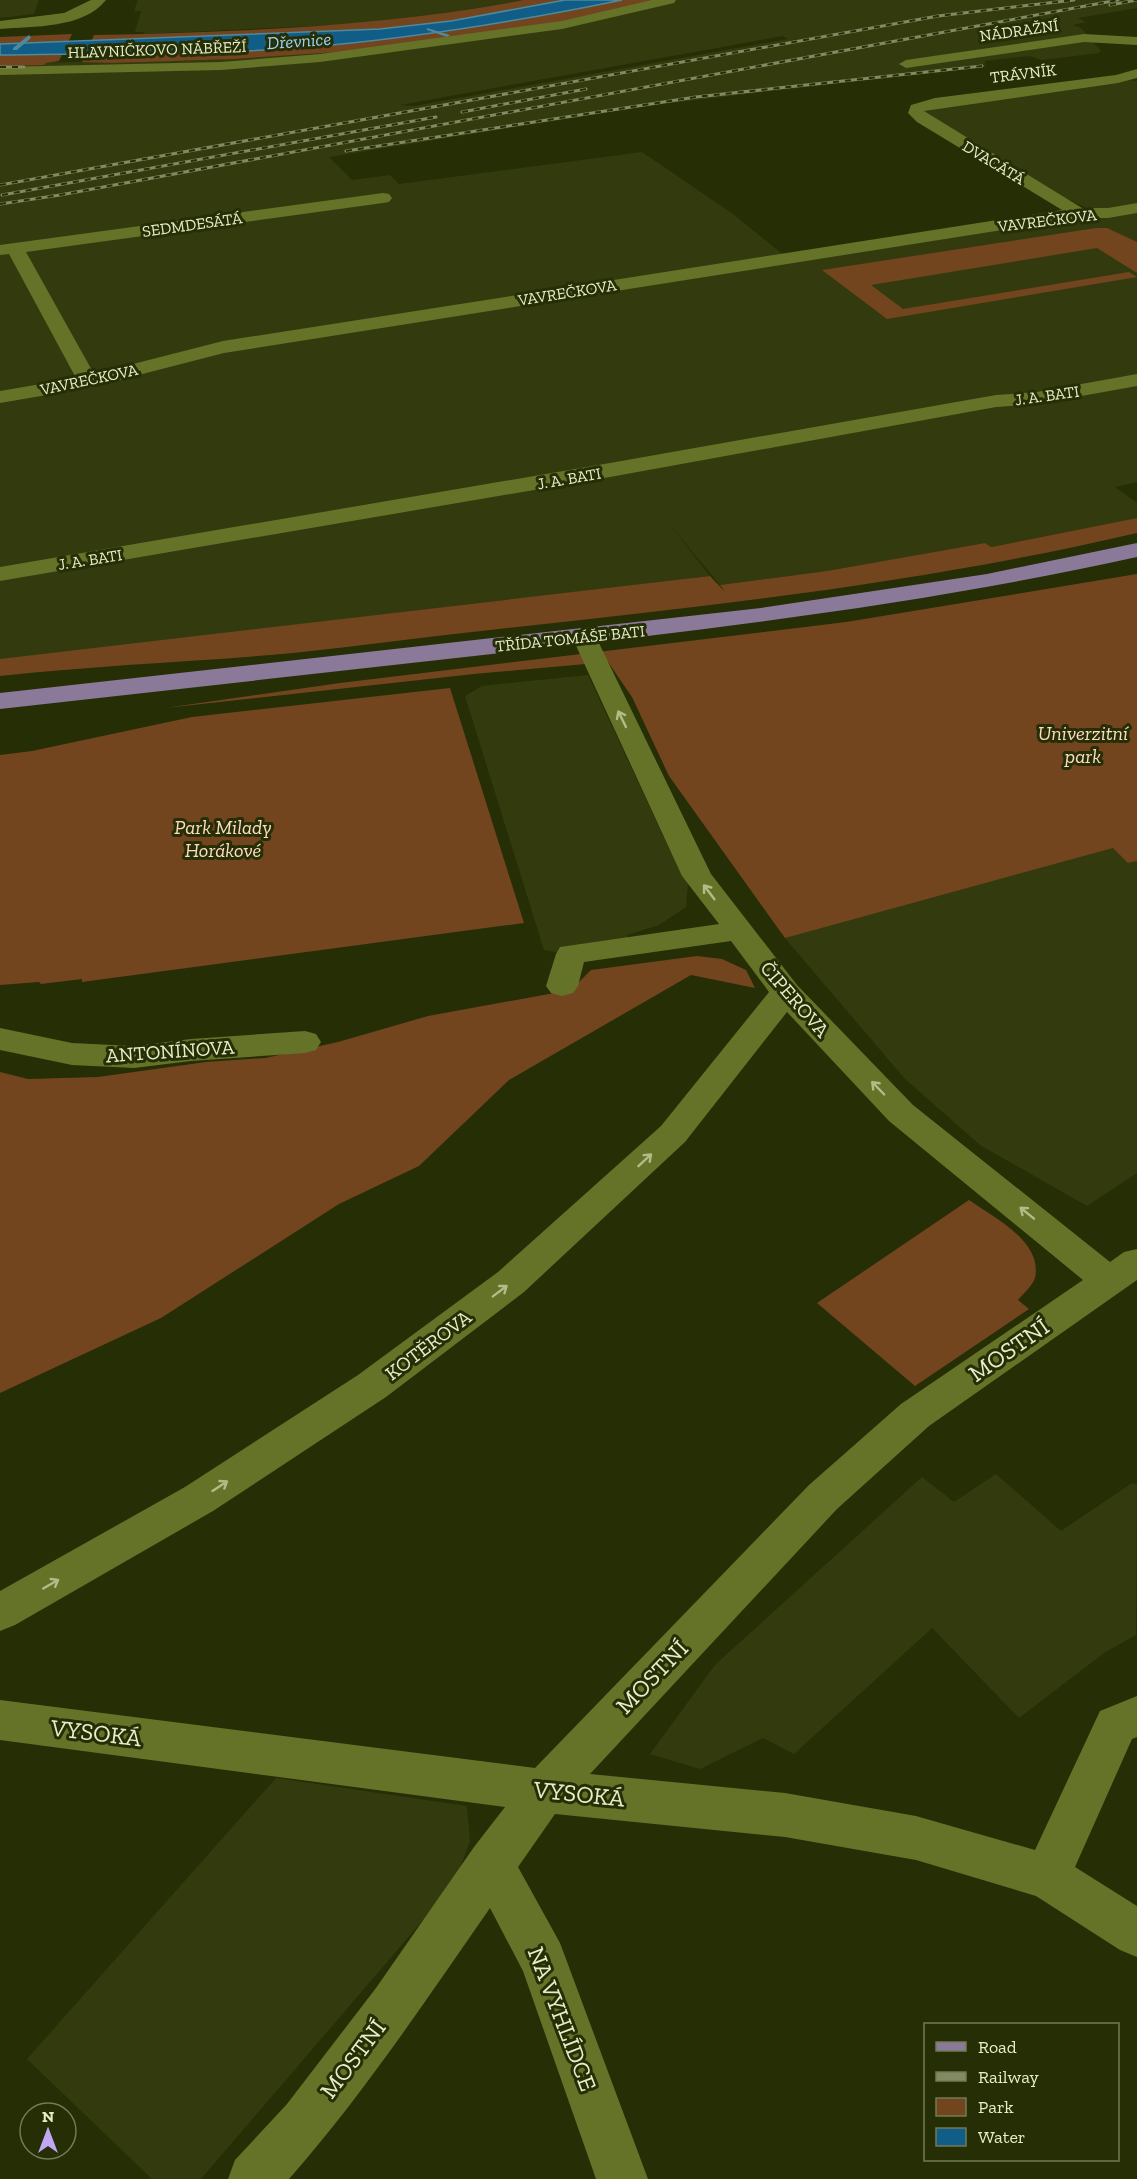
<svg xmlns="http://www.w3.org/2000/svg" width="1137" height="2179" font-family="'Zilla Slab',serif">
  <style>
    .built { fill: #333b0e; fill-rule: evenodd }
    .green { fill: #72451e }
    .water { fill: #105e88; stroke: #50899c; stroke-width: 1.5 }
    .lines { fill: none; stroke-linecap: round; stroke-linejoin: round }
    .stream { fill: #50899c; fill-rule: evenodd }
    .minor { fill: #647328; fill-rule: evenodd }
    .major { fill: #8a7999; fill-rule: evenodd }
    .rail-casing { stroke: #828a63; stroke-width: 3 }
    .rail { stroke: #262e05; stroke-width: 2; stroke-dasharray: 6; stroke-linecap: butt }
    .oneway { stroke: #b1bd89 }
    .labels { text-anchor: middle; stroke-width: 6; stroke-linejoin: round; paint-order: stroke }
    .far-street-label { font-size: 16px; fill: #e5eec9; stroke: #262e05 }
    .far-water-label { font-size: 18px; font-style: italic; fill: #9fd4fa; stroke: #262e05 }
    .park-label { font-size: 20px; font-style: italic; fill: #fedcc3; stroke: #262e05 }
    .street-label { font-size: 20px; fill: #e5eec9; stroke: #262e05 }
    .near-street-label { font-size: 24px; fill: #e5eec9; stroke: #262e05 }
  </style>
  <rect width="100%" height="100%" fill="#262e05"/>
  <!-- built -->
  <g class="built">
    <path d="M0,0H39L34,14L0,18Z"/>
    <path d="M138,0H523L445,13L358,24L144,34V32H135L141,11H134Z"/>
    <path d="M659,0H1137V8L1078,18L1086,22L1073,25L1081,28L1101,51L1099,53L1042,60L1030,56L984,61L986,63L983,64L987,66L654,105L329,157L352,180L390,175L399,184L642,152L733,214L781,253L807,259L1099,214L1048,190L914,108L1126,80L1137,81V482L1115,487L1137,503V518L990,547L985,543L827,571L720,585L670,525L710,576L0,660V63L211,60L367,49ZM783,36L788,39L414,106L400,105Z"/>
    <path d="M588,675L666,842L689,872L686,907L659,925L627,935L630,942L555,952L544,950L465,696L482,686Z"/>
    <path d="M1113,848L1128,863L1137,861V1173L1087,1206L980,1145L904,1078L785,938L885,904Z"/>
    <path d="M996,1474L1061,1531L1132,1483L1137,1485L1136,1635L1104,1653L1019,1718L932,1628L794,1754L763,1738L700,1769L650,1754L715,1665L922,1477L954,1502Z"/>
    <path d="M276,1778L467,1806L470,1841L454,1884L201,2179H152L27,2059Z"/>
  </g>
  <!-- green -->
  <g class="green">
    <path d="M523,0H659L557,23L368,50L233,59L114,63L82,62L94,35C238,32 381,27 523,0Z"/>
    <path d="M72,34L59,61L46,63L44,65L0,66V37Z"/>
    <path d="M1096,228H1107L1137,242V273L1097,248L871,285L903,309L1129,272L1137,277L887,319L822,270Z"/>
    <path d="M1137,518V533C927,582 713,606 499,629C430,636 362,646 293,653C195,662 97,665 0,676V659L710,576L725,592L720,585L827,571L985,543L991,547Z"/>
    <path d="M1137,574V861L1128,863L1113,848L785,938L669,776L632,697L608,662L474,674L165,708L340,683L846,622Z"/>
    <path d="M450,688L524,923L82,982V979L41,984L39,982L0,985V755L32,751L192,717Z"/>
    <path d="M697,956L722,959L746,970L755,988L691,975L509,1080L419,1166L339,1204L161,1318L0,1393V1072L28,1079L98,1077L206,1062L265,1058L338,1042L428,1016L571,990L591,970Z"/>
    <path d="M969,1200C993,1217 1043,1241 1035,1278C1033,1285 1023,1294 1018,1300L1029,1309L915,1386L817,1303Z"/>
  </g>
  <!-- water -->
  <path class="water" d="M565,0H622C515,22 408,39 299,48C200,55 100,53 0,55V44L380,29L451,21Z"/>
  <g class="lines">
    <!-- stream -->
    <g class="stream">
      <path d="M427,28L450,35L447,37L427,30Z"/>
      <path d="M29,35L31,38L17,50H13V48Z"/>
    </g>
    <!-- minor -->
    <g class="minor">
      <path d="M91,0H106C83,29 33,26 0,29V21L64,13Z"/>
      <path d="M652,0H676L674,3L562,29L320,62L221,70L0,75V67L221,62L320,54L562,21Z"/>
      <path d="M1084,34L1137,37V45L1084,42L906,68L899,64L906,60Z"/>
      <path d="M1137,69V78L1118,83L924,111L1082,208H1108L1137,203V213L1108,218H1078L224,353L88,388L0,403V391L76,378L9,254L0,255V245L383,193L389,194L392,198L389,202L383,203L26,252L94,374L223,341L1062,210L917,122L908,113L911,105L935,98L1116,75Z"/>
      <path d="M1137,374V386L1037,404L996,407L610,477L0,581V567L610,463L996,395L1037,392Z"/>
      <path d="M584,630L593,632L596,637L711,874L797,985L913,1105L1110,1262L1124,1252L1137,1249V1280L929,1426L837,1509L590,1774L785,1793L916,1816L1035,1850L1100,1711L1137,1696V1737L1132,1739L1075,1867L1137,1906V1957L1120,1950L1036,1896L916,1860L785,1837L555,1814L518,1867L560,1943L648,2179H596L523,1971L490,1908C426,2000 363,2095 289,2179H228L235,2160L287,2104L376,1988L474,1847L505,1807L0,1740V1700L535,1768L809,1485L901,1404L1083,1280L889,1121L787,1012L685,1142L524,1292L386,1397L213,1511L15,1625L0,1631V1591L185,1487L358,1375L498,1272L661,1126L769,992L731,941L584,962L578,986L573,993L562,996L551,993L546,986L556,954L560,947L719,924L682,876L572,637L575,632Z"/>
      <path d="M0,1028L72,1043L134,1046L191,1039L305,1031L316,1034L321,1042L316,1050L305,1053L191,1061L134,1068L72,1065L0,1050Z"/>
    </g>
    <!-- major -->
    <path class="major" d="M1137,543V557C930,603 721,628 510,652C340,671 170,690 0,709V693L761,608L987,574Z"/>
    <defs>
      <g id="rail">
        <path d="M1110,5L1137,0"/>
        <path d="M0,67H24"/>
        <path d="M462,112L586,89"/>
        <path d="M346,151L696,97L982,66"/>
        <path d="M0,185L938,16L1074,0"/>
        <path d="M2,195L436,117"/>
        <path d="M0,204L60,195L1118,0"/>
      </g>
    </defs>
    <!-- rail casing -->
    <use href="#rail" class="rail-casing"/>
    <!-- rail -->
    <use href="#rail" class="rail"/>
  </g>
  <!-- one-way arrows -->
  <defs><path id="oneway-shaft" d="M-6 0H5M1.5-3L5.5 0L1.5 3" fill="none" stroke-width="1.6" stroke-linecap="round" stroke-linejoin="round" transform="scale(1.5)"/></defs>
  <g class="oneway">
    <use href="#oneway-shaft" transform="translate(622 719) rotate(-116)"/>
    <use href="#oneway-shaft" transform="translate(709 892) rotate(-127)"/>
    <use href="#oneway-shaft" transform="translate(878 1088) rotate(-134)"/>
    <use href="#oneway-shaft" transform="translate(645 1160) rotate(-43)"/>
    <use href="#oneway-shaft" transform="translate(1027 1213) rotate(-141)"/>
    <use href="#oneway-shaft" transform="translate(500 1291) rotate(-37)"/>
    <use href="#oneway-shaft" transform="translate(220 1486) rotate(-33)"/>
    <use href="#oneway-shaft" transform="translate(51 1584) rotate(-30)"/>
  </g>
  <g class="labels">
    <!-- far-street labels -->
    <g class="far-street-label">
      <text transform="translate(1019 30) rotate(-8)" y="6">NÁDRAŽNÍ</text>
      <text transform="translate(157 49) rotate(-2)" y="6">HLAVNIČKOVO NÁBŘEŽÍ</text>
      <text transform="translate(1023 73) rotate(-7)" y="6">TRÁVNÍK</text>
      <text transform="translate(994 162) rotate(31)" y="6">DVACÁTÁ</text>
      <text transform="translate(1047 220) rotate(-7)" y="6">VAVREČKOVA</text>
      <text transform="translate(192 224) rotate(-8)" y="6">SEDMDESÁTÁ</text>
      <text transform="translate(567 292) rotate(-9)" y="6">VAVREČKOVA</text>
      <text transform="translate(89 379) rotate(-12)" y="6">VAVREČKOVA</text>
      <text transform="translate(1047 395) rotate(-8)" y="6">J. A. BATI</text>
      <text transform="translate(569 478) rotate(-10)" y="6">J. A. BATI</text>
      <text transform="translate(90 559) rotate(-9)" y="6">J. A. BATI</text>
      <text transform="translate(570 638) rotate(-6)" y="6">TŘÍDA TOMÁŠE BATI</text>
    </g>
    <!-- far-water labels -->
    <g class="far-water-label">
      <text transform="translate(299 41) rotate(-4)" y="6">Dřevnice</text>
    </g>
    <!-- park labels -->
    <g class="park-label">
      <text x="1083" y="740">Univerzitní<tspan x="1083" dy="23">park</tspan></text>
      <text x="223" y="834">Park Milady<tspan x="223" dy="23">Horákové</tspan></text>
    </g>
    <!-- street labels -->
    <g class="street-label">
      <text transform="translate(795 999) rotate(49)" y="7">ČIPEROVA</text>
      <text transform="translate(170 1051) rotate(-4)" y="7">ANTONÍNOVA</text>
      <text transform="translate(428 1345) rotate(-37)" y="7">KOTĚROVA</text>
    </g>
    <!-- near-street labels -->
    <g class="near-street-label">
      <text transform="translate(1009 1350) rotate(-35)" y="8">MOSTNÍ</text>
      <text transform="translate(652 1677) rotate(-46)" y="8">MOSTNÍ</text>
      <text transform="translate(96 1733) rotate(7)" y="8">VYSOKÁ</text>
      <text transform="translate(579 1794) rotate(6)" y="8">VYSOKÁ</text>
      <text transform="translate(562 2019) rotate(69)" y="8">NA VYHLÍDCE</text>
      <text transform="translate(353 2059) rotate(-53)" y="8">MOSTNÍ</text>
    </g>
  </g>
  <!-- legend -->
  <rect x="924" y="2023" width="195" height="138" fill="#262e05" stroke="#727b53" stroke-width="1.5"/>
  <rect x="936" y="2042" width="30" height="9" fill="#8a7999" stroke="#727b53" stroke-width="1.5"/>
  <text x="978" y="2053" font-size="18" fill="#e5eec9">Road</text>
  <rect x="936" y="2072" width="30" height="9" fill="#828a63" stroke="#727b53" stroke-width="1.5"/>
  <text x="978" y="2083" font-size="18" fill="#e5eec9">Railway</text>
  <rect x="936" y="2098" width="30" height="18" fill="#72451e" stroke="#727b53" stroke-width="1.5"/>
  <text x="978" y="2113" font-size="18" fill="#e5eec9">Park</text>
  <rect x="936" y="2128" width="30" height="18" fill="#105e88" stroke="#727b53" stroke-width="1.5"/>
  <text x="978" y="2143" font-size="18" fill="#e5eec9">Water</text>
  <!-- north arrow -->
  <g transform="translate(48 2131)"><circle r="28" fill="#262e05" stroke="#727b53" stroke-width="1.5"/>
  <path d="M0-4.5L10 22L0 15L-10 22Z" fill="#c1a8f3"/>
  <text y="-9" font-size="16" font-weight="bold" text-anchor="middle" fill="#e5eec9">N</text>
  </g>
</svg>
